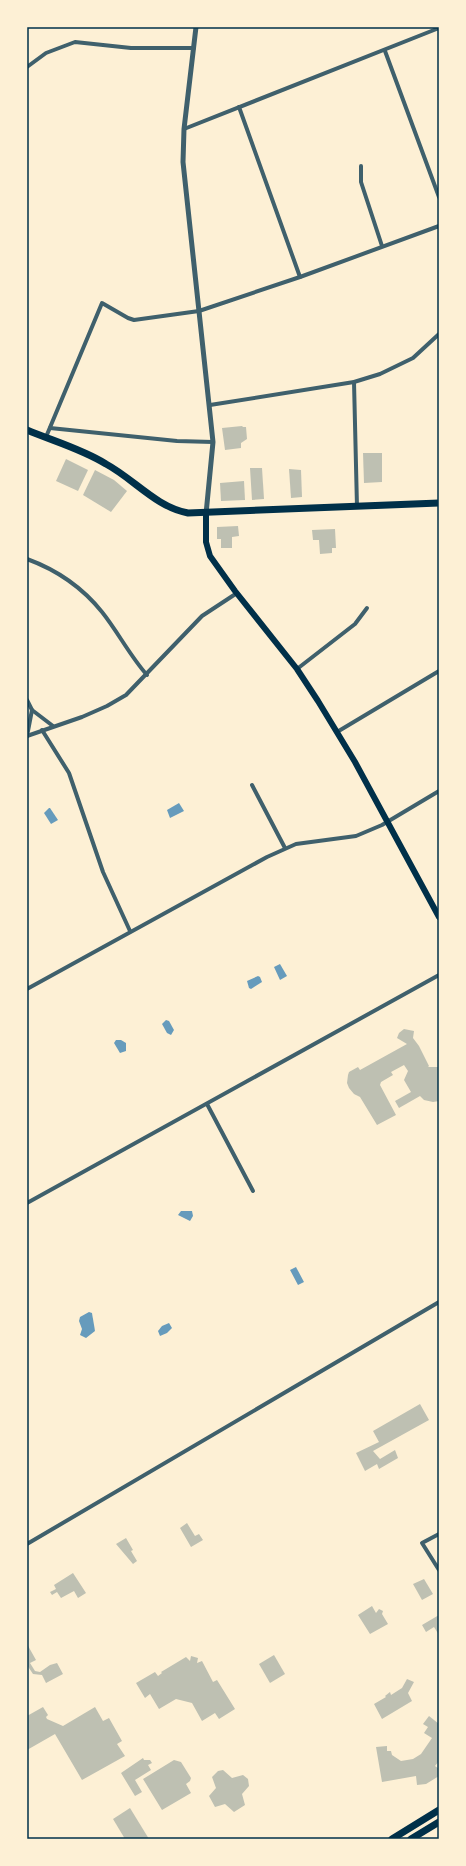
<svg xmlns="http://www.w3.org/2000/svg" width="466" height="1866" font-family="'Noto Serif',serif">
  <style>
    .water { fill: #669bbc }
    .building { fill: #bec0b2 }
    .lines { fill: none; stroke-linecap: round; stroke-linejoin: round }
    .minor { stroke: #3f606c; stroke-width: 4 }
    .tertiary { stroke: #3f606c; stroke-width: 5 }
    .secondary { stroke: #003049; stroke-width: 6 }
    .primary { stroke: #003049; stroke-width: 7 }
    .trunk { stroke: #003049; stroke-width: 7 }
    .neatline { fill: none; stroke: #003049; stroke-width: 1.5 }
  </style>
  <rect width="100%" height="100%" fill="#fdf0d5"/>
  <!-- water -->
  <g class="water">
    <path d="M179,803L184,811L170,818L167,810Z"/>
    <path d="M49,808H50L58,820L51,824L44,813Z"/>
    <path d="M280,964L287,976L280,980L274,967Z"/>
    <path d="M258,976L260,977L262,982L251,989L249,988L247,981Z"/>
    <path d="M166,1020L169,1021L174,1030L171,1035L167,1033L162,1024Z"/>
    <path d="M116,1040H121L126,1043V1051L120,1053L114,1043Z"/>
    <path d="M181,1211H192L193,1216L190,1221L178,1215Z"/>
    <path d="M296,1267L304,1282L298,1285L290,1270Z"/>
    <path d="M89,1312L92,1313C92,1314 95,1329 95,1331L86,1338L80,1335L82,1329L79,1321L80,1317Z"/>
    <path d="M169,1323L172,1328L167,1333L160,1336L158,1331L162,1326Z"/>
  </g>
  <!-- building -->
  <g class="building">
    <path d="M242,426L243,427H246L247,439L241,443V448L225,450L222,428Z"/>
    <path d="M363,453H382V482L364,483Z"/>
    <path d="M66,459L88,470L78,491L56,481Z"/>
    <path d="M250,468H262L264,499L252,500Z"/>
    <path d="M289,469L301,470L302,497L291,498Z"/>
    <path d="M95,470L114,480L127,491L111,512L83,495Z"/>
    <path d="M244,481L245,500L221,501L220,483Z"/>
    <path d="M238,526L239,536L232,537V548H221V539H217V527Z"/>
    <path d="M335,529L336,548H332V553L320,554L319,540H313L312,530Z"/>
    <path d="M404,1029L414,1031L413,1038L419,1046L429,1066L428,1067H439V1101L433,1102L424,1100L420,1096L399,1108L395,1101L411,1092L404,1080L408,1071L404,1065L391,1072L393,1075L381,1082L380,1085L396,1115L377,1125L360,1097L354,1094L349,1088L347,1083L348,1075L349,1072L358,1067L360,1070L407,1044L397,1038L399,1033Z"/>
    <path d="M420,1404L429,1420L373,1451L380,1459L395,1450L398,1458L379,1469L377,1464L365,1471L356,1453L379,1442L373,1431Z"/>
    <path d="M187,1523L195,1536L199,1534L203,1540L191,1547L180,1528Z"/>
    <path d="M126,1538L133,1550L131,1551L137,1561L133,1564L116,1544Z"/>
    <path d="M73,1573L86,1593L78,1598L74,1591L61,1598L57,1592L52,1595L50,1592L56,1589L54,1585Z"/>
    <path d="M424,1579L433,1594L422,1600L413,1584Z"/>
    <path d="M372,1606L376,1613L379,1609L383,1611L382,1614L388,1624L370,1634L358,1615Z"/>
    <path d="M439,1615V1635L434,1627L426,1632L422,1625Z"/>
    <path d="M27,1644L36,1660L30,1663L35,1671L40,1672L50,1665L57,1663L63,1674L46,1683L42,1675L33,1674L27,1665Z"/>
    <path d="M274,1655L285,1674L270,1683L259,1664Z"/>
    <path d="M191,1656L198,1658L197,1663L202,1661L213,1682L217,1680L235,1709L219,1719L215,1713L202,1721L192,1703L176,1699L159,1709L150,1694L145,1698L136,1683L155,1672L158,1676L162,1673L161,1672L186,1657L190,1661Z"/>
    <path d="M407,1679L414,1682L408,1693L412,1701L382,1719L374,1704L386,1697L385,1696L390,1692L391,1695L402,1688Z"/>
    <path d="M43,1707L48,1715L46,1717L47,1719L63,1726L95,1707L103,1721L109,1718L122,1741L117,1744L125,1756L82,1780L55,1734L27,1750V1716Z"/>
    <path d="M429,1716L439,1724V1761L435,1766L439,1769V1776L426,1784L417,1785L416,1776L382,1782L376,1747L387,1746V1751H391L392,1755L401,1761L413,1759L421,1754L432,1738L424,1733L428,1727L423,1724Z"/>
    <path d="M143,1758L144,1760H150L152,1763L148,1765L151,1770L135,1780L142,1792L135,1796L121,1773Z"/>
    <path d="M174,1760L181,1762L191,1778L190,1781L186,1784L191,1793L162,1810L143,1779Z"/>
    <path d="M223,1770L232,1778L243,1775L248,1779L249,1786L242,1794L245,1805L234,1812L225,1804L215,1807L209,1796L216,1788L212,1777L218,1771Z"/>
    <path d="M130,1808L149,1839H125L113,1819Z"/>
  </g>
  <g class="lines">
    <!-- minor -->
    <g class="minor">
      <path d="M385,51L439,197"/>
      <path d="M27,67L46,53L75,42L131,48H194"/>
      <path d="M239,107L300,277"/>
      <path d="M184,129L439,28"/>
      <path d="M361,166V182L382,246"/>
      <path d="M354,382L357,507"/>
      <path d="M210,405L354,382L380,374L413,358L439,334"/>
      <path d="M50,428L177,441L213,442"/>
      <path d="M46,437L102,303L128,318L134,320L199,311L300,277L439,226"/>
      <path d="M27,559C57,570 82,587 102,612C118,632 130,656 147,675"/>
      <path d="M297,669L355,624L367,608"/>
      <path d="M27,700L32,710L53,726"/>
      <path d="M42,730L69,773L103,872L130,931"/>
      <path d="M337,732L439,671"/>
      <path d="M27,736L82,717L107,706L126,695L202,616L237,593"/>
      <path d="M27,736L32,710"/>
      <path d="M252,785L285,848"/>
      <path d="M27,989L267,857L296,844L356,836L382,825L439,791"/>
      <path d="M207,1104L253,1191"/>
      <path d="M27,1203L439,975"/>
      <path d="M439,1534L422,1543L439,1570"/>
      <path d="M27,1544L439,1302"/>
    </g>
    <!-- tertiary -->
    <path class="tertiary" d="M196,27L184,129L183,162L213,442L206,514"/>
    <!-- secondary -->
    <path class="secondary" d="M206,514V542L210,556L235,591L297,669L318,701L355,762L439,917"/>
    <!-- primary -->
    <path class="primary" d="M27,430C53,441 82,449 106,464C134,479 156,507 188,513L439,503"/>
    <!-- trunk -->
    <g class="trunk">
      <path d="M392,1839L439,1810"/>
      <path d="M411,1839L439,1822"/>
    </g>
  </g>
  <!-- border -->
  <rect width="466" height="1866" fill="none" stroke="#fdf0d5" stroke-width="56"/>
  <rect x="28" y="28" width="410" height="1810" class="neatline"/>
</svg>
